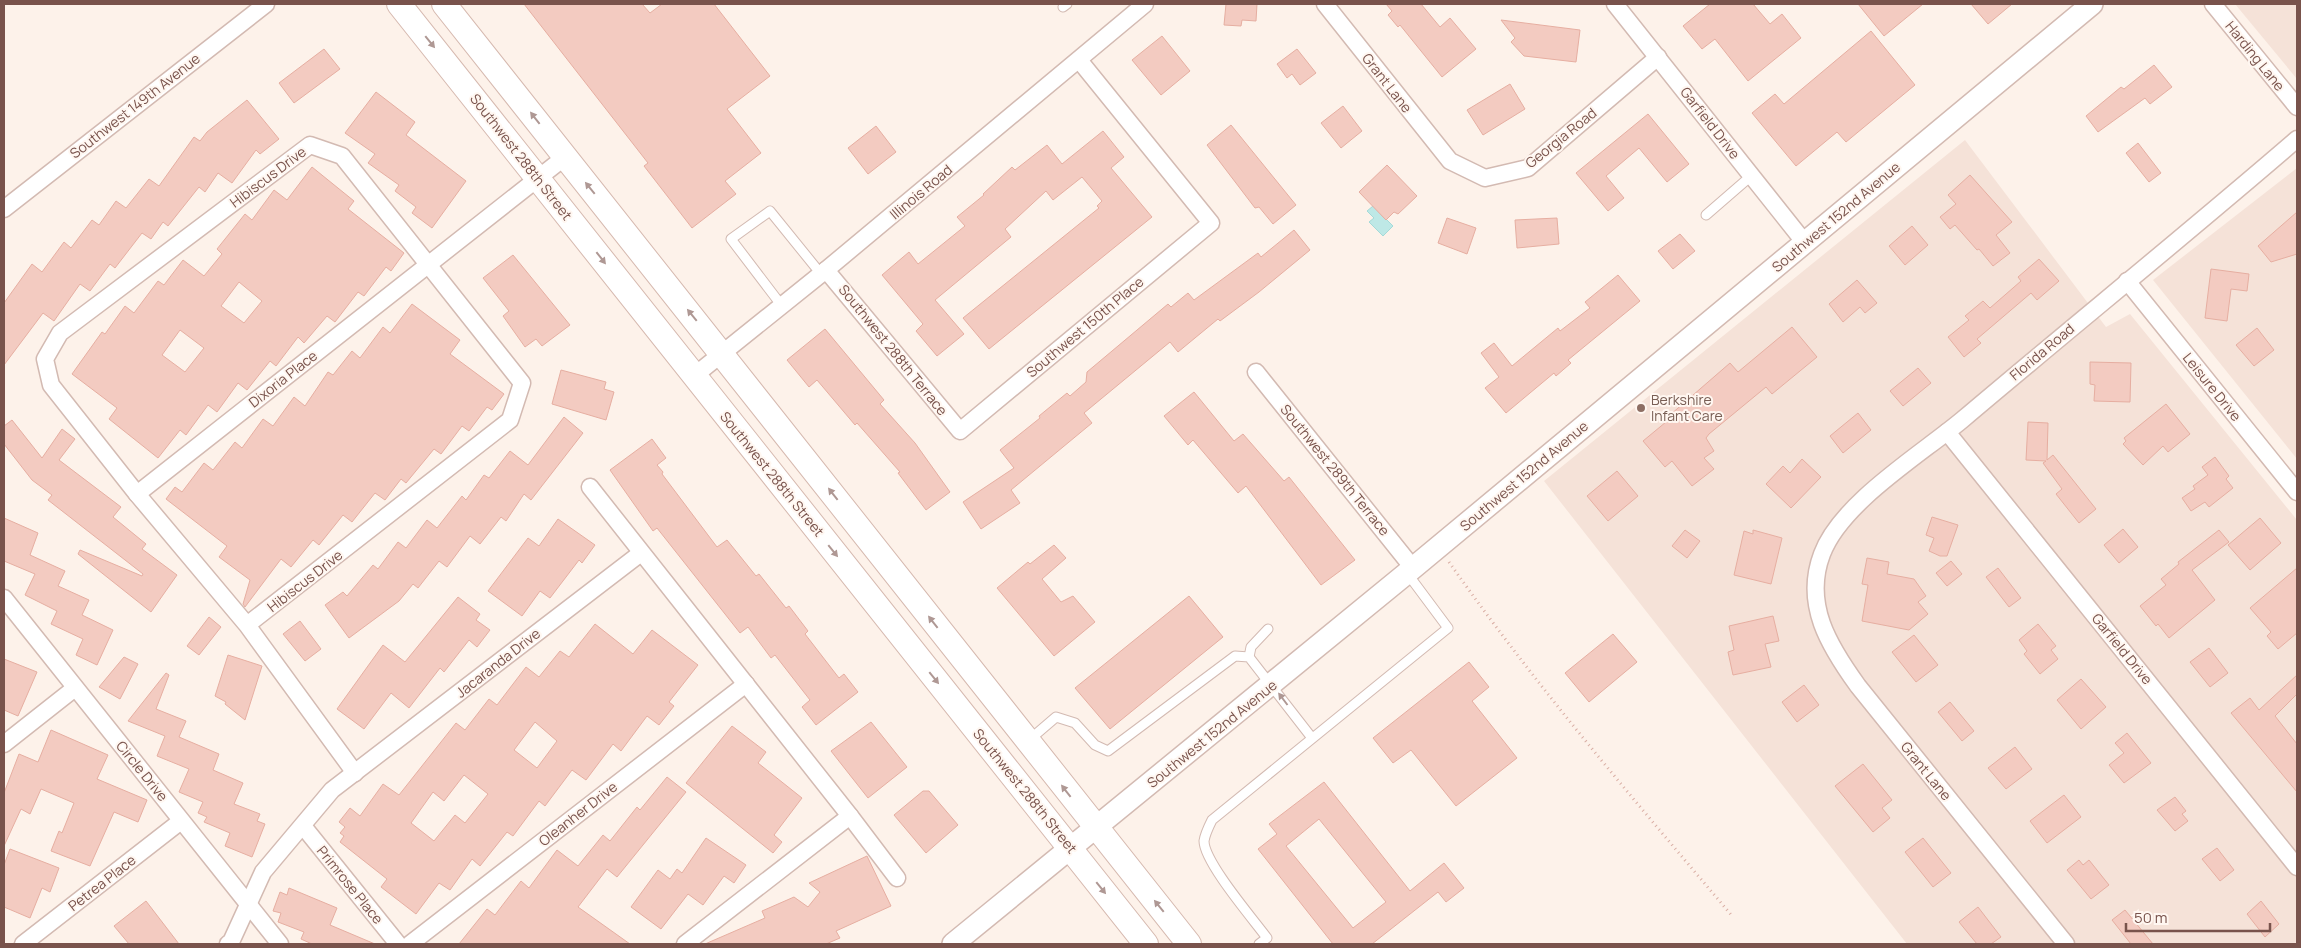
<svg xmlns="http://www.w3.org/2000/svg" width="2301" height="948" font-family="Manrope,sans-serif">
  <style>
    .residential { fill: #f5e2d8 }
    .water { fill: #bee8e6; stroke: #a4dad8 }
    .building { fill: #f3cbc1; stroke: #e6aea1; fill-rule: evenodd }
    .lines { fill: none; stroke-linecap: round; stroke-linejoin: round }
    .service-casing { stroke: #d3bab2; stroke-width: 11 }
    .minor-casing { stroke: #d3bab2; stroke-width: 19 }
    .tertiary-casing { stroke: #d3bab2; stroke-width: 24 }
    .secondary-casing { stroke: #d6b9af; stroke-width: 26 }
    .path { stroke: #d9aea4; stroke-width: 3; stroke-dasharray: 1 4; stroke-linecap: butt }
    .service { stroke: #fff; stroke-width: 9 }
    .minor { stroke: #fff; stroke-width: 16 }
    .tertiary { stroke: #fff; stroke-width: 21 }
    .secondary { stroke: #fff; stroke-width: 24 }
    .oneway { fill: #af9894 }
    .education-dot { fill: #8d6e63; stroke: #fff7f1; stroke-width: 2 }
    .labels { text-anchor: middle; stroke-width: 4; stroke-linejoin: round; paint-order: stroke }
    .street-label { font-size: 14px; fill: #79534c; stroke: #fff7f1 }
    .education-label { font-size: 14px; fill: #785e54; stroke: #fff7f1; text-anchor: start }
  </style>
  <rect width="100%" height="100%" fill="#fdf2ea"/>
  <!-- residential -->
  <g class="residential">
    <path d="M2235,4H2297V79Z"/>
    <path d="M1965,140L2106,327L2130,314L2297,520V944H1907L1544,481Z"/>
    <path d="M2297,168V459L2153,280Z"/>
  </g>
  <!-- water -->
  <path class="water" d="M1373,206L1393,226L1383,236L1369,222L1374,218L1367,211Z"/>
  <!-- building -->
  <g class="building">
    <path d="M524,4H642L650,13L662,4H714L770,76L727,109L761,153L725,181L736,194L692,228L644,166L648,163Z"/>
    <path d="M1226,4H1257L1256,21L1242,20L1241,26L1224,25Z"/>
    <path d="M1386,4H1421L1440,27L1450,18L1476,49L1442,77L1400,25L1398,27L1388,15L1392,11Z"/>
    <path d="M1710,4H1753L1770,24L1782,14L1801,38L1748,81L1715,39L1702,49L1683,26Z"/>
    <path d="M1858,4H1923L1884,36Z"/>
    <path d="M1971,4H2012L1988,24Z"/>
    <path d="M1501,20L1580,30L1576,62L1524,56L1511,42L1515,38Z"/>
    <path d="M1871,31L1915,85L1846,142L1837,132L1796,166L1752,113L1775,94L1784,104Z"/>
    <path d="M1162,36L1190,71L1161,95L1132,60Z"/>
    <path d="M324,49L340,69L294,103L279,83Z"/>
    <path d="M1297,49L1316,73L1300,85L1292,74L1287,78L1277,64Z"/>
    <path d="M2154,65L2172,87L2150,104L2145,98L2098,132L2086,116L2121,87L2124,89Z"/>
    <path d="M1510,84L1525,109L1483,135L1467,110Z"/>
    <path d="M376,92L415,122L406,135L466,181L432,228L412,213L416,207L395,191L399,185L368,163L375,154L345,133Z"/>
    <path d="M247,100L279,139L260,154L256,150L232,183L218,173L205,192L199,187L168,226L163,222L151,239L142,233L115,268L110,264L90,291L80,284L54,321L43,313L4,365V303L32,264L42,272L64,242L71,248L92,220L99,225L116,201L126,208L149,179L159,186L194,137L200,141L207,132Z"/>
    <path d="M1343,106L1362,131L1341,148L1321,123Z"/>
    <path d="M1648,114L1689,164L1667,182L1639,148L1606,176L1624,198L1608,211L1576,173Z"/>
    <path d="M1231,125L1296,205L1273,224L1259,207L1255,208L1207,145Z"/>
    <path d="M876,126L896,152L868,174L848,148Z"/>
    <path d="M1103,131L1124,157L1111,168L1152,217L989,349L963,318L1099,208L1097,206L1102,201L1082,177L1053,200L1046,191L1005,229L1011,237L935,300L964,334L937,356L916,331L923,324L882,275L909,252L918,264L965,226L957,217L984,195L983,194L1012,167L1015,170L1047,145L1062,164Z"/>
    <path d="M2138,143L2161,173L2149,182L2126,153Z"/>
    <path d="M1387,165L1417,196L1398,214L1394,212L1386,220L1359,192Z"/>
    <path d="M312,167L354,201L348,209L404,253L391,271L386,267L364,296L358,292L335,322L327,316L304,343L298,337L276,366L270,361L247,390L238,383L217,412L208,405L186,435L180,430L158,458L109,419L117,408L72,374L102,332L105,334L125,306L134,313L158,281L164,285L183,260L204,276L222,254L217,249L245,214L252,220L274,190L287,200ZM239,282L262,301L244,323L221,306ZM180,330L204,348L185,372L162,355Z"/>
    <path d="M1970,175L2012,222L1996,235L2010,253L1993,266L1979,249L1977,250L1955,225L1950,229L1940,217L1956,204L1948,195Z"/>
    <path d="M2297,212V254L2271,262L2258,246Z"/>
    <path d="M1447,218L1476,228L1467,254L1438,243Z"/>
    <path d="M1557,218L1559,244L1517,248L1515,220Z"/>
    <path d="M1912,226L1928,245L1905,265L1889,246Z"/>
    <path d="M1294,230L1310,250L1259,292L1220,321L1218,319L1178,352L1170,342L1084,413L1092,423L1011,490L1020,503L981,529L963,502L1014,468L1000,450L1040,418L1039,416L1067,393L1070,396L1086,382L1087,372L1168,304L1171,307L1188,293L1194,300L1258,253L1261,257Z"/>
    <path d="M1680,234L1695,251L1673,269L1658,251Z"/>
    <path d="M513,255L570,325L542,346L536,339L525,347L503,316L509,311L483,278Z"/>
    <path d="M2039,259L2059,281L2037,300L2031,293L1977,339L1981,343L1964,357L1948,337L1969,320L1965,316L1983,301L1990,308L2021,281L2018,277Z"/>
    <path d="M2211,269L2249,274L2247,291L2231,289L2227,321L2205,318Z"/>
    <path d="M1618,275L1640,301L1568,360L1571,363L1556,376L1554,373L1506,413L1485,388L1499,377L1481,353L1494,343L1512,366L1558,328L1560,331L1590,308L1585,302Z"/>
    <path d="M1857,280L1877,303L1865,313L1860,307L1843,322L1829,304Z"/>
    <path d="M412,304L460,340L450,354L504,394L492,410L487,407L469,431L462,426L441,454L434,449L406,483L401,479L385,500L375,493L352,522L343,515L319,545L313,540L291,567L281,559L245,607L243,604L250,580L219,557L227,546L166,499L175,487L182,492L204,463L213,470L235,442L242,448L263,419L273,426L294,397L305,406L328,372L333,375L352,351L360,358L383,327L390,333Z"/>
    <path d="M1792,327L1817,357L1772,394L1766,387L1709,434L1706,438L1714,451L1704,458L1714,469L1692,486L1672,461L1665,467L1643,441L1672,417L1670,415L1730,363L1738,372Z"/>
    <path d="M2257,328L2274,350L2254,366L2236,345Z"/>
    <path d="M825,329L884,400L880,404L915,443L950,492L926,510L898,473L900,472L857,423L855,425L817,380L809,387L787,360Z"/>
    <path d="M2090,362L2131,363L2130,402L2094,401L2095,385L2090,384Z"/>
    <path d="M1918,368L1931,383L1903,406L1890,391Z"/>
    <path d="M561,370L606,382L604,389L614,392L606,420L552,404Z"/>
    <path d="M1194,392L1234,441L1243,434L1284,481L1289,477L1355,560L1321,585L1246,486L1238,493L1193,440L1188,445L1164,416Z"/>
    <path d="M2166,404L2190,434L2168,452L2163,446L2143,465L2123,444L2126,441L2124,438Z"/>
    <path d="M1858,413L1871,430L1843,453L1830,436Z"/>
    <path d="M564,417L583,433L531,500L524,494L506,521L501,517L480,544L470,536L447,567L439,561L418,588L413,584L399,601L349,638L325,605L343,592L347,596L373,565L378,569L398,542L406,548L427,520L437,528L462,496L466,500L484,475L489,478L510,451L528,465Z"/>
    <path d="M12,420L42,458L62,429L75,439L59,460L121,507L113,517L146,544L142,549L177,575L151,612L78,554L80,550L142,576L143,574L48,500L52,495L32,480L4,444V426Z"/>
    <path d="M2028,422L2048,423L2047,460L2053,455L2096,509L2079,523L2056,494L2062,489L2043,463L2046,461L2026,460Z"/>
    <path d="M652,439L666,458L657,465L663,472L662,474L717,547L727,540L756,576L759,574L786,608L789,606L808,631L805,634L839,678L844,674L858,692L816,725L802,707L810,700L775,655L771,658L748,627L740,633L657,528L653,531L610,470Z"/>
    <path d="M2215,457L2229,476L2226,479L2233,488L2209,507L2205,502L2191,511L2182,498L2195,489L2193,486L2208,475L2202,467Z"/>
    <path d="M1802,459L1821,477L1791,508L1766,484L1783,466L1790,473Z"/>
    <path d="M1617,471L1638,496L1608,521L1587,496Z"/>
    <path d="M1932,517L1958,525L1947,556H1940L1929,551L1934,538L1926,535Z"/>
    <path d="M4,518L38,533L30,555L65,571L58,586L89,600L82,615L113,630L97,665L76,655L83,639L51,624L57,611L25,595L35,574L4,561Z"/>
    <path d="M2260,518L2281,543L2250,570L2228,545Z"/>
    <path d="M558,519L595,545L582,563L579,560L550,598L540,591L522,616L488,591L528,538L539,546Z"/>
    <path d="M2123,529L2138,547L2119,563L2104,545Z"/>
    <path d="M1685,530L1700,541L1687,558L1672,546Z"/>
    <path d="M1753,530L1782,538L1771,584L1734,575L1744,531L1753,534Z"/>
    <path d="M2219,530L2229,542L2192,570L2215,600L2169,638L2158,624L2156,626L2140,606L2166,585L2161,579L2179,564L2178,562Z"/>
    <path d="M1054,545L1066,558L1042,579L1061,602L1073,596L1095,622L1054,656L997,588L1028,562L1030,564Z"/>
    <path d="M1867,558L1889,562L1887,574L1914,579L1926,596L1918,602L1928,614L1909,630L1862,621L1868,585L1862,584Z"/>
    <path d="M1951,561L1962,574L1947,586L1936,573Z"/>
    <path d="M1998,568L2021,598L2009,607L1986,577Z"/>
    <path d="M2297,568V633L2278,649L2267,636L2271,632L2250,608Z"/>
    <path d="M1189,596L1223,637L1110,729L1075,688Z"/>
    <path d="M458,597L480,614L476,620L490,630L477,647L469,640L444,672L440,668L409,708L391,693L364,729L337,709L383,645L405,662Z"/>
    <path d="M1773,616L1779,641L1765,644L1771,667L1733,675L1728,652L1734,650L1729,626Z"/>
    <path d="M209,617L221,627L199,655L187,646Z"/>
    <path d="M300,621L321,649L305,661L283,634Z"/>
    <path d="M595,624L633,654L652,630L698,665L669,702L674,706L659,725L647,716L621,751L613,744L586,780L572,770L545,806L539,801L513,836L507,832L480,866L472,859L450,890L439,883L416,914L381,887L387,879L340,842L344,836L340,833L345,827L339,822L350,808L360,816L383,784L399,795L456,723L465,730L489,699L497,705L526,667L539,677L560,651L569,657ZM535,722L557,741L537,768L514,750ZM464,775L488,794L465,823L455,815L434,841L411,823L433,792L444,801Z"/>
    <path d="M2038,624L2056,646L2051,650L2058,659L2040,674L2024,654L2027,651L2019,640Z"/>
    <path d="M1613,634L1637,662L1589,702L1565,673Z"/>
    <path d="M1914,635L1938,665L1916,682L1892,652Z"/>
    <path d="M2209,648L2228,673L2210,687L2190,662Z"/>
    <path d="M228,655L262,666L245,720L225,704L226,702L215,696Z"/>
    <path d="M124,657L138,664L120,699L99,687Z"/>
    <path d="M4,659L37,672L18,716L4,710Z"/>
    <path d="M1469,662L1489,687L1472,701L1517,758L1456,806L1411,750L1393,763L1373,738Z"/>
    <path d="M166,673L169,675L156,709L186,721L179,737L219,754L213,770L243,783L234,804L260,814L257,821L265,824L252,857L225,846L230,833L204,822L207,817L198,813L203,802L179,792L189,769L157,756L165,736L128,721Z"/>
    <path d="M2297,675V694L2275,716L2297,744V792L2231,713L2250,698L2259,710Z"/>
    <path d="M2081,679L2106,707L2081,729L2057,700Z"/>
    <path d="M1804,685L1819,705L1797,722L1782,702Z"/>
    <path d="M1950,702L1974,731L1962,741L1938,712Z"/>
    <path d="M871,722L907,767L868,798L831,751Z"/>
    <path d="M732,726L766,752L758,763L802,798L774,835L782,842L773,853L686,783Z"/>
    <path d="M51,730L108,755L97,779L147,800L138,822L114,812L90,866L51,851L59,831L62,833L74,803L41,789L30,814L21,809L4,846V793L19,754L38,762Z"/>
    <path d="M2127,733L2151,763L2124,783L2109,765L2124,753L2115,743Z"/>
    <path d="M2015,747L2032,769L2006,789L1988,768Z"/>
    <path d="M1863,764L1892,800L1882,808L1890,818L1873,832L1835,786Z"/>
    <path d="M667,777L686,792L617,877L607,869L578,907L630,944H459L487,909L495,915L521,881L529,888L557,850L578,866L603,835L610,841L637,807L640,810Z"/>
    <path d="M1324,782L1410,891L1444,863L1464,888L1446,902L1438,892L1372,944H1333L1258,849L1277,834L1269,824ZM1319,819L1386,902L1353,928L1286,846Z"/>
    <path d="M923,791H929L958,825L926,853L894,815Z"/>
    <path d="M2064,795L2081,817L2047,843L2030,821Z"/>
    <path d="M2175,797L2186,811L2182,814L2188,821L2175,831L2157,810Z"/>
    <path d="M706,838L746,865L734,883L724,876L703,905L688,894L661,929L631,907L658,870L670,879L677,869L682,873Z"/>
    <path d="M1923,838L1951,873L1933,887L1905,852Z"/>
    <path d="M2217,848L2234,870L2220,881L2202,859Z"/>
    <path d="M10,849L59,868L50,892L42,888L30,918L4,907V865Z"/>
    <path d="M867,856L891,906L836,931L840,938L826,944H705L765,918L762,911L794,897L808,907L820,892L809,883Z"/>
    <path d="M2079,860L2083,865L2089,860L2109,885L2091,899L2067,870Z"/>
    <path d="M289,888L337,908L330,925L375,944H312L301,939L304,932L278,922L281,913L273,911L280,892L287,895Z"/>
    <path d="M146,901L179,944H129L114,926Z"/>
    <path d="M2261,901L2279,924L2265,937L2247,914Z"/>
    <path d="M1978,907L2001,937L1991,944H1977L1959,922Z"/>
    <path d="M2125,910L2153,944H2131L2112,920Z"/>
  </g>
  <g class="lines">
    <defs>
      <g id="service">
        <path d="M1063,7L1067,4"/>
        <path d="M1706,215L1751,176"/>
        <path d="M782,306L731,239L770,211L821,274"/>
        <path d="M1249,657L1251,647L1268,629"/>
        <path d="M1028,741L1056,717L1075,723L1095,745L1108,751L1235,656L1249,657L1312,738"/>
        <path d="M1259,944L1267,938C1253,919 1204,862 1204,841C1205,834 1209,826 1212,820L1448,628L1407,573"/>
      </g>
      <g id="minor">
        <path d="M1325,4L1450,161L1485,178L1528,168L1658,57"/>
        <path d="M1615,4L1805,243"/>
        <path d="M2213,4L2297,107"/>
        <path d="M4,209L266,4"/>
        <path d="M826,270L960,431L1211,223L1079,60"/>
        <path d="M2127,281L2297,492"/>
        <path d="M1256,372L1413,568"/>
        <path d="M694,376L826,270L1145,4"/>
        <path d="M1947,432L2297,867"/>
        <path d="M590,487L850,816L897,878"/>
        <path d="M137,494L565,157"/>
        <path d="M4,598L280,944"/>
        <path d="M247,625L510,420L522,383L342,156L310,145L60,333L45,359L51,385L137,494L247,625L355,773"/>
        <path d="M4,744L75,688"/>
        <path d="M303,826L398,944"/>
        <path d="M23,944L181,821"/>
        <path d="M228,944L231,942L263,872L332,790L641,553"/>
        <path d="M410,944L746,684"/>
        <path d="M685,944L850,816"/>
        <path d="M2066,944L1858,686C1829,646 1803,604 1822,554C1841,503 1920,455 1962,420C2073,326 2187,234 2297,139"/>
      </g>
      <path id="tertiary" d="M953,944L1407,573L2092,4"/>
      <g id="secondary">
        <path d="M399,4L1146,944"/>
        <path d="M444,4L1189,944"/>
      </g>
    </defs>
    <!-- service casing -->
    <use href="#service" class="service-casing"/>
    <!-- minor casing -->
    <use href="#minor" class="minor-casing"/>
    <!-- tertiary casing -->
    <use href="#tertiary" class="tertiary-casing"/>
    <!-- secondary casing -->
    <use href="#secondary" class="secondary-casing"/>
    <!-- path -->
    <path class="path" d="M1449,562C1536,686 1635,801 1733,917"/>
    <!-- service -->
    <use href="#service" class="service"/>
    <!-- minor -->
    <use href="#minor" class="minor"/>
    <!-- tertiary -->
    <use href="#tertiary" class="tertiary"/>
    <!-- secondary -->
    <use href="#secondary" class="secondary"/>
  </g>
  <!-- one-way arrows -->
  <defs><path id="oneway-solid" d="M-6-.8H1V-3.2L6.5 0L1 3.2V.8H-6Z" transform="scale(1.25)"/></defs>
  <g class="oneway">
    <use href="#oneway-solid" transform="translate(430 42) rotate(51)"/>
    <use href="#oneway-solid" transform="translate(535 118) rotate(-128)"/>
    <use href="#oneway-solid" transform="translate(590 188) rotate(-129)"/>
    <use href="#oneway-solid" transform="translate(601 258) rotate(52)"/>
    <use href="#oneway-solid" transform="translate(692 315) rotate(-129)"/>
    <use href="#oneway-solid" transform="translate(833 494) rotate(-128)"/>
    <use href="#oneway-solid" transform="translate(833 551) rotate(51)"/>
    <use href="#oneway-solid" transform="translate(933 622) rotate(-128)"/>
    <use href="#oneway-solid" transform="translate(934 678) rotate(51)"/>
    <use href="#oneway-solid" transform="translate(1283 699) rotate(-127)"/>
    <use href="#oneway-solid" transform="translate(1066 791) rotate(-128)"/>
    <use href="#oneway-solid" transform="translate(1101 888) rotate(51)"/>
    <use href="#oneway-solid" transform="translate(1159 906) rotate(-129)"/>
  </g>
  <!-- markers -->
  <circle class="education-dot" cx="1641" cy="408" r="5"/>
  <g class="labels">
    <!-- street labels -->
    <g class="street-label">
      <text transform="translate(2255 56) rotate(51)" y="5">Harding Lane</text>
      <text transform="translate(1387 83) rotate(52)" y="5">Grant Lane</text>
      <text transform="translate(135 106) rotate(-38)" y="5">Southwest 149th Avenue</text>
      <text transform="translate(1710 123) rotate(52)" y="5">Garfield Drive</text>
      <text transform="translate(1561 138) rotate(-39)" y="5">Georgia Road</text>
      <text transform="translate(521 157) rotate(52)" y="5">Southwest 288th Street</text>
      <text transform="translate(268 177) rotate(-37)" y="5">Hibiscus Drive</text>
      <text transform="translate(921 192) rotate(-40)" y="5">Illinois Road</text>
      <text transform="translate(1836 217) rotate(-40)" y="5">Southwest 152nd Avenue</text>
      <text transform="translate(1085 327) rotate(-40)" y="5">Southwest 150th Place</text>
      <text transform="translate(893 350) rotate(51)" y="5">Southwest 288th Terrace</text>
      <text transform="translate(2042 352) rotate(-40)" y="5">Florida Road</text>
      <text transform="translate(283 379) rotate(-38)" y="5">Dixoria Place</text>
      <text transform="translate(2212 387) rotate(51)" y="5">Leisure Drive</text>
      <text transform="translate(1335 470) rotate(51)" y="5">Southwest 289th Terrace</text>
      <text transform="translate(772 474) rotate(51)" y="5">Southwest 288th Street</text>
      <text transform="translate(1524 476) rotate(-40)" y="5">Southwest 152nd Avenue</text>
      <text transform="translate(305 581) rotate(-38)" y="5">Hibiscus Drive</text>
      <text transform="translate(2122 649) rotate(51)" y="5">Garfield Drive</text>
      <text transform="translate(498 663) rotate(-38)" y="5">Jacaranda Drive</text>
      <text transform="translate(1212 734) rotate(-39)" y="5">Southwest 152nd Avenue</text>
      <text transform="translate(142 771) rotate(51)" y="5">Circle Drive</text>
      <text transform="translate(1926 771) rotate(51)" y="5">Grant Lane</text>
      <text transform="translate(1025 791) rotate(51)" y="5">Southwest 288th Street</text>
      <text transform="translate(578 814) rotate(-38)" y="5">Oleanher Drive</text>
      <text transform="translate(102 883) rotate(-38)" y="5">Petrea Place</text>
      <text transform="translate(350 885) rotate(51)" y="5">Primrose Place</text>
    </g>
    <!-- education labels -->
    <g class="education-label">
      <text x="1651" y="405">Berkshire<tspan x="1651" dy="16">Infant Care</tspan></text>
    </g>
  </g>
  <!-- border -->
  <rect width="2301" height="948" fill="none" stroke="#79534c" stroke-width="10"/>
  <!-- scale -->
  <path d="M2126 923v8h144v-8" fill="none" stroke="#79534c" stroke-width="2.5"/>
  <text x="2134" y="923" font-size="15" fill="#79534c" stroke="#fff7f1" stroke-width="4" paint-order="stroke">50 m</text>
</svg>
